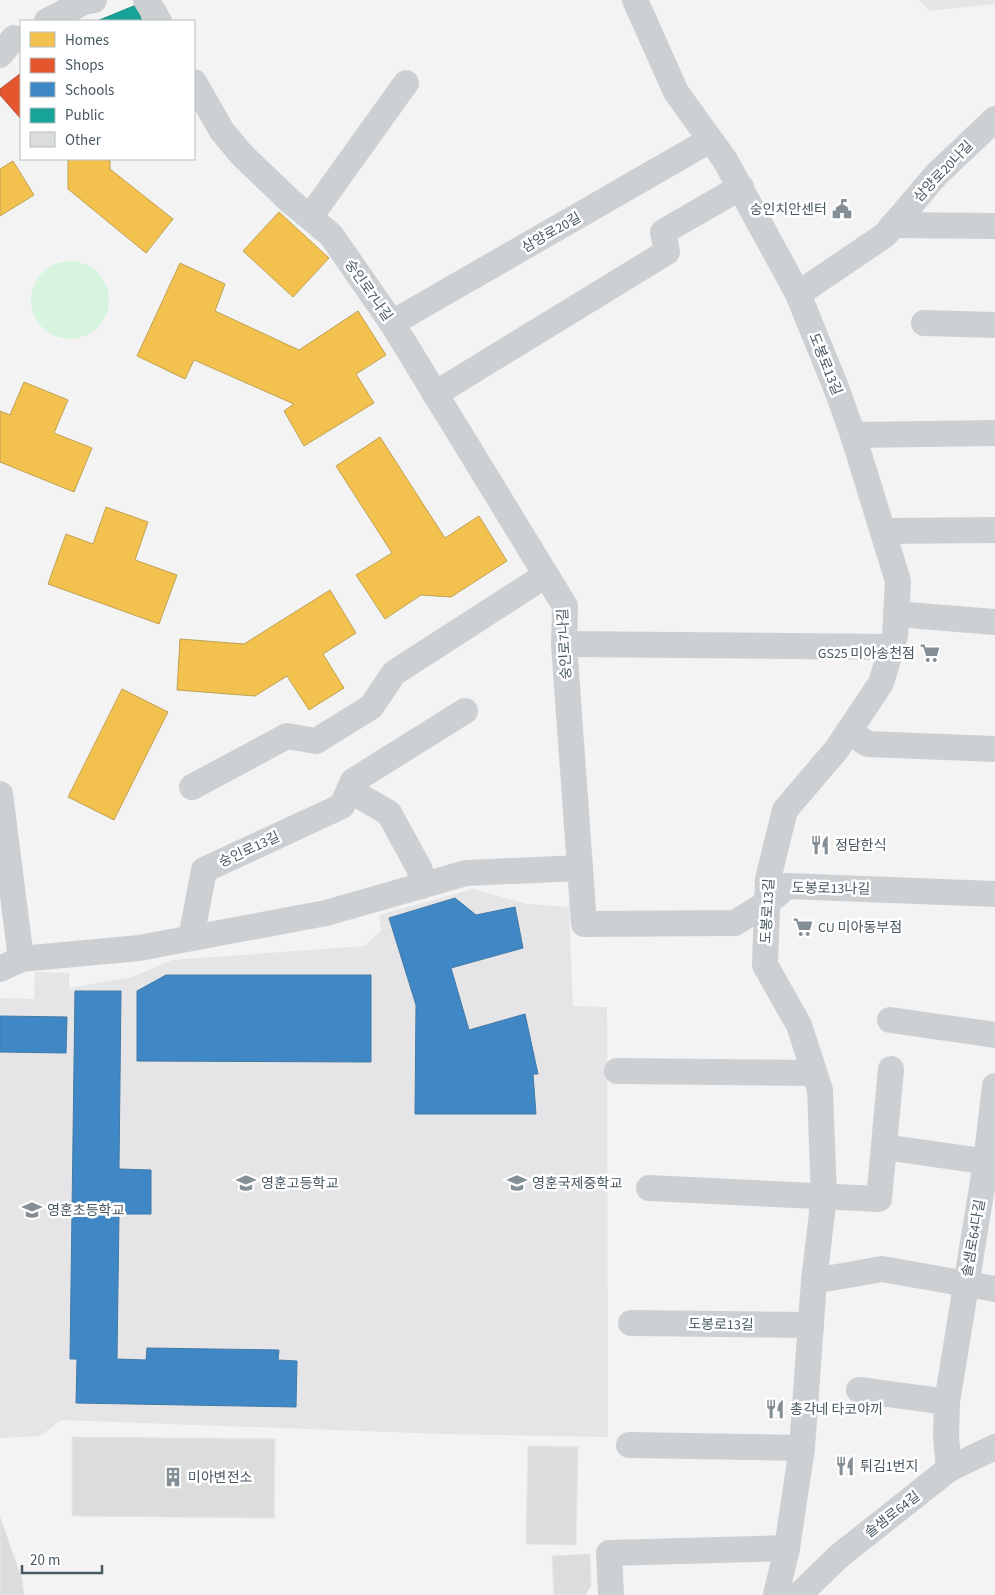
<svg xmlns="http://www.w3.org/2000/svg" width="995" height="1595" font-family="'Source Sans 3','Noto Sans KR',sans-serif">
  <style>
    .education { fill: #e5e4e6 }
    .green { fill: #d6f4de }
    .homes { fill: #f2c14e; stroke: #bfa254 }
    .shops { fill: #e4572e; stroke: #b5583e }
    .schools { fill: #3f88c5; stroke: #427aa7 }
    .public { fill: #17a398; stroke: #268d88 }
    .building { fill: #dbdcdc; stroke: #e5e5e6 }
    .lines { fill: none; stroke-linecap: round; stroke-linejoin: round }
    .minor { stroke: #cdd0d2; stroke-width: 26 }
    .labels { text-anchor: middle; stroke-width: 5; stroke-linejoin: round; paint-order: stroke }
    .street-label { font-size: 14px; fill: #485962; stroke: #fff }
    .poi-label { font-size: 14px; fill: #485962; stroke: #fff; text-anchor: start }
  </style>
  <rect width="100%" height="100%" fill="#f4f3f3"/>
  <!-- education -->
  <g class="education">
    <path d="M919,0H995V4L930,11Z"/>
    <path d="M473,889L527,904L569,907L573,1006L607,1007L608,1437L444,1434L61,1420L40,1436L0,1438V998L34,999L35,972L69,973V988L132,977L172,960L365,946L381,930L379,915Z"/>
  </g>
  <!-- green -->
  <circle class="green" cx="70" cy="300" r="39"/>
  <!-- homes -->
  <g class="homes">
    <path d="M68,159H110V169L173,219L146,253L68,189Z"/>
    <path d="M13,161L34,195L0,216V169Z"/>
    <path d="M279,212L329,258L293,297L243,251Z"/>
    <path d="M180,263L225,284L215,311L299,350L358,311L386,355L356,374L374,403L304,446L284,411L294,404L194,360L185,379L137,356Z"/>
    <path d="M24,382L68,400L54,433L92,448L74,492L0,462V411L10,415Z"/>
    <path d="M380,437L445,538L479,516L507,561L451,597L421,595L385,619L356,575L392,553L336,466Z"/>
    <path d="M106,507L148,522L135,560L177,575L159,624L48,584L66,534L93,544Z"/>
    <path d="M330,590L356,633L323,654L344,688L309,710L287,676L255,696L177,690L180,639L244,644Z"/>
    <path d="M122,689L168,712L114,820L68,797Z"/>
  </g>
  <!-- shops -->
  <path class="shops" d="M21,73V119L0,95V89Z"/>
  <!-- schools -->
  <g class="schools">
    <path d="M455,898L476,915L515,907L523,948L451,968L469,1030L525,1014L538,1074H533L536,1114H415L416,1005L389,918Z"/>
    <path d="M166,975H371V1062L137,1061V991Z"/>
    <path d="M75,991H121L119,1169L151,1170V1214H119L117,1359L146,1360L147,1348L279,1350L278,1360L297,1361L296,1407L76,1403L77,1359H70Z"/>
    <path d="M0,1016L67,1017L66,1053L0,1052Z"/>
  </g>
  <!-- public -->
  <path class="public" d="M136,5L142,21H97Z"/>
  <!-- building -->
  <g class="building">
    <path d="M72,1437L275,1439L274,1518L72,1516Z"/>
    <path d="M528,1446L578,1447L576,1545L526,1544Z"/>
    <path d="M0,1517L22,1579L24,1595H0Z"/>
    <path d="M590,1554L591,1586L585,1595H554L552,1556Z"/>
  </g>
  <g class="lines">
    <!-- minor -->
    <g class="minor">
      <path d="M146,0L159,21"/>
      <path d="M635,0L676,92L725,160L798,294L837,390L853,435L898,581L895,636L881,683L837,749L785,810L768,879L765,965L799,1025L820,1090L824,1196L814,1281L802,1448L787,1548L776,1595"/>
      <path d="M47,21L84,2L94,0"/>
      <path d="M0,55L14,38"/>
      <path d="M194,82L222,131L241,154L290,201L331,235L392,323L565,606L564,644L584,924L735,923L767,903L787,886L995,894"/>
      <path d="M310,217L406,83"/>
      <path d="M893,225L995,226"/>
      <path d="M798,294L885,235L936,175L995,119"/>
      <path d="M392,323L710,140"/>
      <path d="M924,323L995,325"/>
      <path d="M435,394L667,252L663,232L741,187"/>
      <path d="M853,435L995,433"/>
      <path d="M883,531L995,530"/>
      <path d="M896,614L995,622"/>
      <path d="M564,644L892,647"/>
      <path d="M848,732L868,744L995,749"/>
      <path d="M192,787L287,736L316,741L371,707L394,673L546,575"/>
      <path d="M349,790L389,813L420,870L422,886"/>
      <path d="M0,794L21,959"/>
      <path d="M191,938L204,870L342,806L353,781L465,711"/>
      <path d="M0,969L21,959L139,948L326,913L466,873L580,868"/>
      <path d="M890,1020L995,1035"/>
      <path d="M617,1071L814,1073"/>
      <path d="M884,1147L995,1163"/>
      <path d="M649,1188L879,1199L891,1069"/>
      <path d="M814,1281L882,1269L995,1289"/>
      <path d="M631,1323L811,1325"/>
      <path d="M859,1390L947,1402"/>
      <path d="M629,1445L802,1448"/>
      <path d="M949,1469L946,1437L947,1402L986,1163L995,1086"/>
      <path d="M611,1595L609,1553L787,1548"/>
      <path d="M799,1595L838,1557L949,1469L995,1447"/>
    </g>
  </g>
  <!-- icons -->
  <defs>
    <symbol id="civic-bare" viewBox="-9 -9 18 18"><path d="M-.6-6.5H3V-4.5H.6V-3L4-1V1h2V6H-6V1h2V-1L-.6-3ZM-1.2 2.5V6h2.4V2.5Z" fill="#848f95" stroke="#fff" stroke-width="2.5" paint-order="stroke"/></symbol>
    <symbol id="supermarket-bare" viewBox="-9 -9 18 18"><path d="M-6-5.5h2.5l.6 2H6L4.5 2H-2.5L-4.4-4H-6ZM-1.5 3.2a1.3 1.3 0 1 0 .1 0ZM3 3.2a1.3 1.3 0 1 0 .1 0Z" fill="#848f95" stroke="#fff" stroke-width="2.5" paint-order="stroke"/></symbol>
    <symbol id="restaurant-bare" viewBox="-9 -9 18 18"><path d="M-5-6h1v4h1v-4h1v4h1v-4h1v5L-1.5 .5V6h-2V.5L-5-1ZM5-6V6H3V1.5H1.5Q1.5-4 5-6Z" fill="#848f95" stroke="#fff" stroke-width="2.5" paint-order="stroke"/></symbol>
    <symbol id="school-bare" viewBox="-9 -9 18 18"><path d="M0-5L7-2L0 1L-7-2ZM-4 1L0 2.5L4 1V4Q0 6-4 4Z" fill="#848f95" stroke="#fff" stroke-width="2.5" paint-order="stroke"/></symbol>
    <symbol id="building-bare" viewBox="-9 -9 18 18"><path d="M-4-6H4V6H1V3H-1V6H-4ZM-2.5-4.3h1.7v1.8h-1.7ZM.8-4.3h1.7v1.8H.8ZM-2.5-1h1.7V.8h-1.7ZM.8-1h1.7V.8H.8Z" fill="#848f95" stroke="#fff" stroke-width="2.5" paint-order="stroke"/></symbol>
  </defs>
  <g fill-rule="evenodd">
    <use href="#civic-bare" x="828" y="195" width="28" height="28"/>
    <use href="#supermarket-bare" x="916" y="639" width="28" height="28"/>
    <use href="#restaurant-bare" x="806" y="831" width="28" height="28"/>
    <use href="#supermarket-bare" x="789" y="913" width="28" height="28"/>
    <use href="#school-bare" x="232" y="1169" width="28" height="28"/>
    <use href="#school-bare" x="503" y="1169" width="28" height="28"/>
    <use href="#school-bare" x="18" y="1196" width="28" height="28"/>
    <use href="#restaurant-bare" x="761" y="1395" width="28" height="28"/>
    <use href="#restaurant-bare" x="831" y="1452" width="28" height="28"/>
    <use href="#building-bare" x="159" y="1463" width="28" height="28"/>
  </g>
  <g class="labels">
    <!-- street labels -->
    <g class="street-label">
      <text transform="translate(943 171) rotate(-46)" y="5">삼양로20나길</text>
      <text transform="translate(551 232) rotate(-30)" y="5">삼양로20길</text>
      <text transform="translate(369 290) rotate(55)" y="5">숭인로7나길</text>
      <text transform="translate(826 364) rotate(68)" y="5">도봉로13길</text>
      <text transform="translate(564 644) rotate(-93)" y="5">숭인로7나길</text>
      <text transform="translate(249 849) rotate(-25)" y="5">숭인로13길</text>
      <text transform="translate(831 888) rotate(1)" y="5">도봉로13나길</text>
      <text transform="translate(767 911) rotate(-87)" y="5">도봉로13길</text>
      <text transform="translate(973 1238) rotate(-80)" y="5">솔샘로64다길</text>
      <text transform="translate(721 1324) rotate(1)" y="5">도봉로13길</text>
      <text transform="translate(892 1514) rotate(-38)" y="5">솔샘로64길</text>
    </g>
    <!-- poi labels -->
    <g class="poi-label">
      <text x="827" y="214" text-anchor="end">숭인치안센터</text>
      <text x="915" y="658" text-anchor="end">GS25 미아송천점</text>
      <text x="835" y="850">정담한식</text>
      <text x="818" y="932">CU 미아동부점</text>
      <text x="261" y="1188">영훈고등학교</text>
      <text x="532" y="1188">영훈국제중학교</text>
      <text x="47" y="1215">영훈초등학교</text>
      <text x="790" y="1414">총각네 타코야끼</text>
      <text x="860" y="1471">튀김1번지</text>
      <text x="188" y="1482">미아변전소</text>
    </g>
  </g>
  <!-- legend -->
  <rect x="20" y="20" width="175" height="140" fill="#ffffff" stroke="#b6bdc0"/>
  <rect x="30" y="32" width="25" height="15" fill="#f2c14e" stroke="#b6bdc0"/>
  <text x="65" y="45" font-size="15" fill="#485962">Homes</text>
  <rect x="30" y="58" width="25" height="15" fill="#e4572e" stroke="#b6bdc0"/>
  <text x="65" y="70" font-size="15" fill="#485962">Shops</text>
  <rect x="30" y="82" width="25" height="15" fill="#3f88c5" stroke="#b6bdc0"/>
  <text x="65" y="95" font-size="15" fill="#485962">Schools</text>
  <rect x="30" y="108" width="25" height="15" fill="#17a398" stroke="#b6bdc0"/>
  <text x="65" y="120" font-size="15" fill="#485962">Public</text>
  <rect x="30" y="132" width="25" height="15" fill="#dbdcdc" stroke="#b6bdc0"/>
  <text x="65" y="145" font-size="15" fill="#485962">Other</text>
  <!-- scale -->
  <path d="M22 1565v8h80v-8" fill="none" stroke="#485962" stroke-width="2.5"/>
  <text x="30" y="1565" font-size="15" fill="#485962" stroke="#ffffff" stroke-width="4" paint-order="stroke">20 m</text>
</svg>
